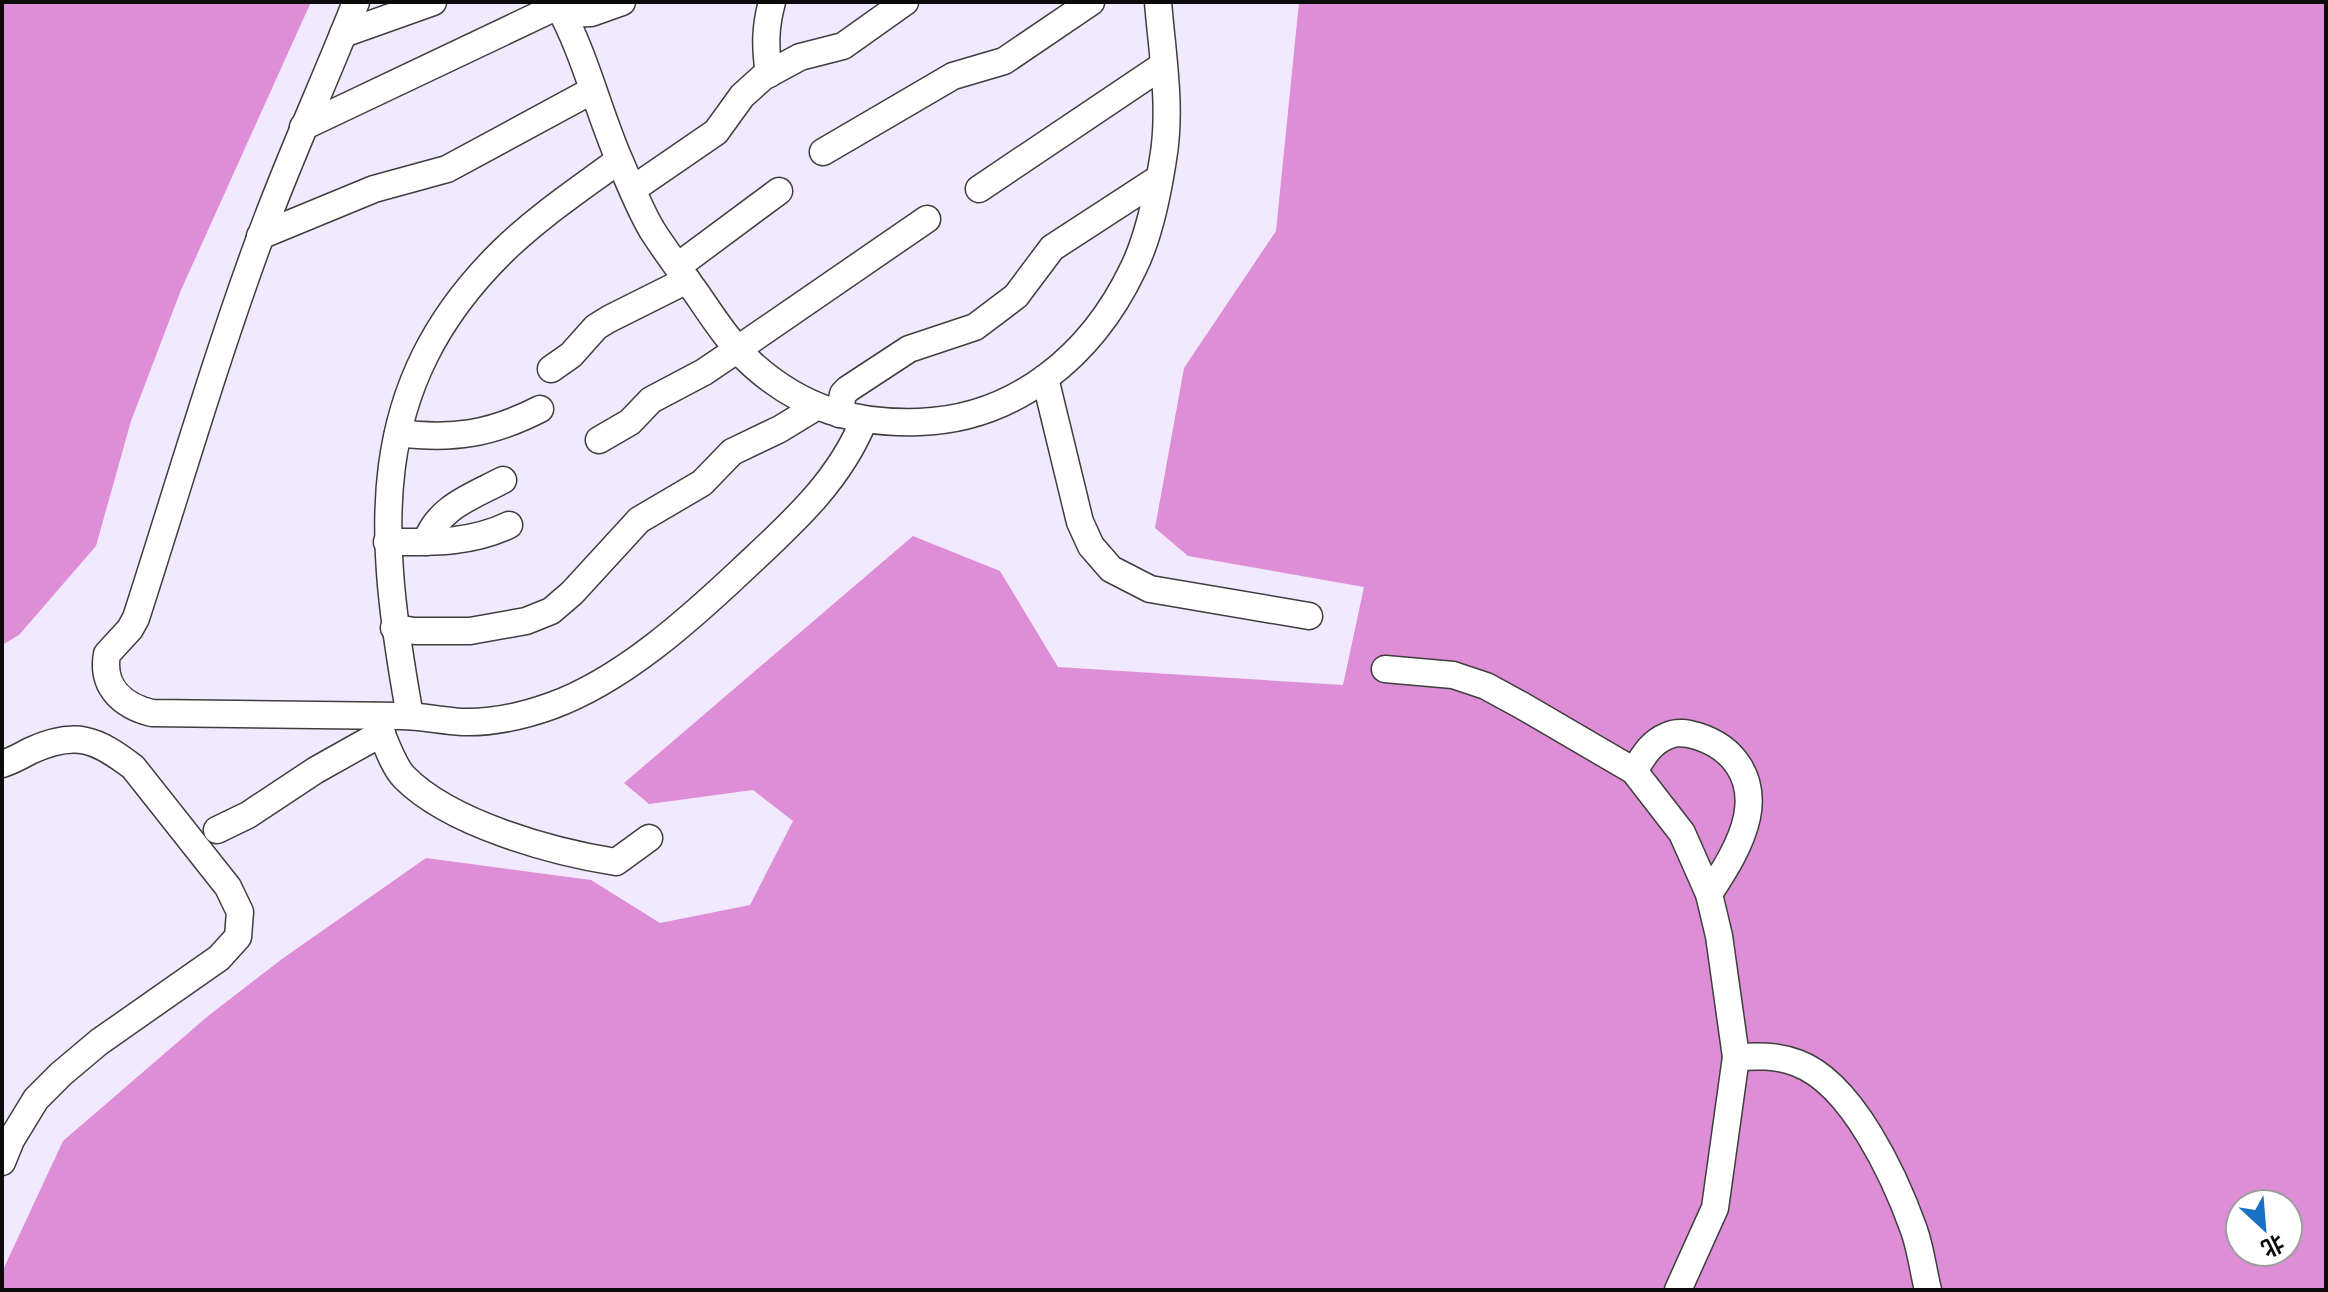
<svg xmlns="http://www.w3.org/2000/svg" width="2328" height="1292" font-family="'PT Serif','Noto Sans SC',serif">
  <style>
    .forest { fill: #de8ed7; fill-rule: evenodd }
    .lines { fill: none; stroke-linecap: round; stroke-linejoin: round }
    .minor-casing { stroke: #3e3e3e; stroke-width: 29 }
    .minor { stroke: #fff; stroke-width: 26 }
  </style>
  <rect width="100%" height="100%" fill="#f1e9ff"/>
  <!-- forest -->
  <g class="forest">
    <path d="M2,2H311L181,290L131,421L96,546L19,635L2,645Z"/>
    <path d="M1299,2H2326V1290H2V1272L63,1141L208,1016L282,959L426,858L591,880L660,923L750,905L793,821L753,790L649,804L624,783L913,536L1000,571L1058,667L1343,685L1364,587L1188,556L1155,528L1184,368L1276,231ZM2240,1204H2288V1252H2240Z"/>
  </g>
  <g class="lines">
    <defs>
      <g id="minor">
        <path d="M356,2C325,81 289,158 260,238C214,363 177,491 136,618L130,629L107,654C101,687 123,706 152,713C235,714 318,715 401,716C422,716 442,721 462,722C492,723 523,716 551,706C621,681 689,620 743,569C791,524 839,482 864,420"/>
        <path d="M556,2C584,50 597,108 619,159C629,182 639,208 652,230C666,252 682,273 697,294C714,319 731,345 753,365C802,409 854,424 919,422C1016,419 1092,355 1133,269C1148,239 1158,192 1163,159C1172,108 1162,52 1158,2"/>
        <path d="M563,14L591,13L622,2"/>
        <path d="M343,34L433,2"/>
        <path d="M769,74C765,48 765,27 772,2"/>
        <path d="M303,127L558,6"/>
        <path d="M823,152L953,76L1004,61L1091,2"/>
        <path d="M633,189L716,132L742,96L763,77L800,57L843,46L905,2"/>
        <path d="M979,189L1162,66"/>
        <path d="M260,236L374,189L447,169L593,90"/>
        <path d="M678,266L779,191"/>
        <path d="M551,369L571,355L596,327L609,319L687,280"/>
        <path d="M1045,378L1080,522L1091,546L1111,569L1150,589L1309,616"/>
        <path d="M839,414L843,394L848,389L909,349L975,327L1016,296L1052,248L1158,179"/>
        <path d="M398,433C453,440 491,434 540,409"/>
        <path d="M599,440L630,422L651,400L704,372L738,349L927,219"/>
        <path d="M387,542C430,542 469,544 509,525"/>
        <path d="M426,542C438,507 473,496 503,480"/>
        <path d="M394,628L415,631H470L526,621L551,611L572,593L639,520L702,483L732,452L780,429L816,407"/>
        <path d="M1385,669L1453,675L1486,686L1521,705L1634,771L1682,833L1709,894L1719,936L1736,1057L1715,1208L1678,1290"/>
        <path d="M374,716C382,732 392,765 404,777C450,824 553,852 616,862L649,838"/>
        <path d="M410,716C378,537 362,388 504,250C539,216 580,189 619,160"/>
        <path d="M2,764C12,761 21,756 30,751C76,730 96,739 133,767L228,887L240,912L238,937L219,958L99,1042L61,1074L36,1099L11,1140L2,1162"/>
        <path d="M1634,771C1643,757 1650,743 1667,736C1677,731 1687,733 1697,736C1733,747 1755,777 1747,817C1741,845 1724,871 1709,894"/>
        <path d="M217,830L248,815L316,770L382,733"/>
        <path d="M1736,1057C1756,1056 1777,1055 1797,1063C1852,1083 1895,1177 1914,1230C1921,1250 1923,1270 1928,1290"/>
      </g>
    </defs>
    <!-- minor casing -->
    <use href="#minor" class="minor-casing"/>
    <!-- minor -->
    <use href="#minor" class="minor"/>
  </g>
  <!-- border -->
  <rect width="2328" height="1292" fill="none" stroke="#0b0b0b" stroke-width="8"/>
  <!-- north arrow -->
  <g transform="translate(2264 1228) rotate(154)"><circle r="38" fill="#ffffff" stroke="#9d9d9d" stroke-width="2"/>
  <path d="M0-6L14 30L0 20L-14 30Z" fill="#1971c6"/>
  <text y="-12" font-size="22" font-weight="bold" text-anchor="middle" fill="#0b0b0b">北</text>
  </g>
</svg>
